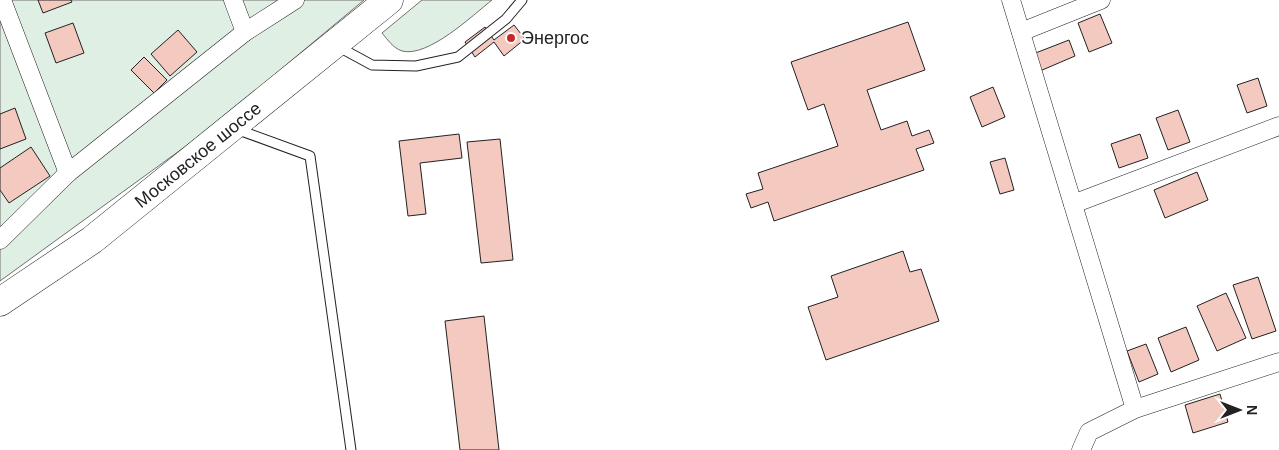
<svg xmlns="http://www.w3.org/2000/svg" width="1279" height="450" font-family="Helvetica,sans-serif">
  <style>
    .green { fill: #e0efe3; stroke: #6f6f6f }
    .building { fill: #f3c9c0; stroke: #222 }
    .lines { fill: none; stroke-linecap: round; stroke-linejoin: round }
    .service-casing { stroke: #222; stroke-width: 11 }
    .minor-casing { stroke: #222; stroke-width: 19 }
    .trunk-casing { stroke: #222; stroke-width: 29 }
    .service { stroke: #fff; stroke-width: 9 }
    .minor { stroke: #fff; stroke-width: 18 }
    .trunk { stroke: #fff; stroke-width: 28 }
    .poi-dot { fill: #c62828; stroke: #fff; stroke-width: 2 }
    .labels { text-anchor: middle; stroke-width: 4; stroke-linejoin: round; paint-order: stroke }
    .poi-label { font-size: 18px; fill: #222; stroke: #fff; text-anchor: start }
    .street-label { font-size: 18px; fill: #222; stroke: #fff }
  </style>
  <rect width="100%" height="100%" fill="#fff"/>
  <!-- green -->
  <g class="green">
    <path d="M0,0H364L208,130L0,281Z"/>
    <path d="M422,0H492C473,15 428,58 402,51C393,48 388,40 382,33Z"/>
  </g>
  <!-- building -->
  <g class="building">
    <path d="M38,0H71L72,2L43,13Z"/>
    <path d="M1100,14L1112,43L1089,52L1078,23Z"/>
    <path d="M908,22L925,70L867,90L881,130L907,121L912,136L929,130L934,143L916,149L924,170L774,221L768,202L751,208L746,194L763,189L758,173L838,146L824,104L808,110L791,62Z"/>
    <path d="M73,23L84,53L56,63L45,33Z"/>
    <path d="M514,25L525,39L504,56L494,42L475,57L465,42L485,27L494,40Z"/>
    <path d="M178,30L197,52L170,76L151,54Z"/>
    <path d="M1069,40L1075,56L1040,71L1033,54Z"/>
    <path d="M144,57L167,80L154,93L131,70Z"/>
    <path d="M1258,78L1267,106L1247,113L1237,85Z"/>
    <path d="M993,87L1005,117L982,127L970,97Z"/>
    <path d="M15,108L26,139L0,149V114Z"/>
    <path d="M1178,110L1190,142L1168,150L1156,118Z"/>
    <path d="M459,134L462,158L420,163L426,214L408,216L399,141Z"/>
    <path d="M1140,134L1148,158L1119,168L1111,144Z"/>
    <path d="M500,139L513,260L481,263L467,142Z"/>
    <path d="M31,147L50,176L9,203L0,190V168Z"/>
    <path d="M1005,158L1014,190L1000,194L990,162Z"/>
    <path d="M1197,172L1208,200L1165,218L1154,190Z"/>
    <path d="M903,251L910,272L921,269L939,321L826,360L808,307L838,297L831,276Z"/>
    <path d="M1258,277L1276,331L1252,339L1233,285Z"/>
    <path d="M1226,293L1246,338L1217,351L1197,306Z"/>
    <path d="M484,316L499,450H460L445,321Z"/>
    <path d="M1186,327L1199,360L1171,372L1158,338Z"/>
    <path d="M1146,344L1158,374L1139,382L1127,351Z"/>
    <path d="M1220,394L1228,422L1193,433L1185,405Z"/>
  </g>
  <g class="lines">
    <defs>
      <g id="service">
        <path d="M337,46L372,65L416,66L458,57L506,19L522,0"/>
        <path d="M236,129L310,156L351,450"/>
      </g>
      <g id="minor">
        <path d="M2,0L68,173"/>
        <path d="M233,0L245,32"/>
        <path d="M1011,0L1135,409"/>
        <path d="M1021,32L1101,0"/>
        <path d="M1073,204L1279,126"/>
        <path d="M0,240L68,173L245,32L295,0"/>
        <path d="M1081,450L1089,432L1135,409L1279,362"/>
      </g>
      <path id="trunk" d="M0,302L92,240L389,0"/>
    </defs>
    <!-- service casing -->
    <use href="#service" class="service-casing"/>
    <!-- minor casing -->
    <use href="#minor" class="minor-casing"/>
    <!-- trunk casing -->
    <use href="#trunk" class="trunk-casing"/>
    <!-- service -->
    <use href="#service" class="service"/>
    <!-- minor -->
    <use href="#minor" class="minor"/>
    <!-- trunk -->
    <use href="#trunk" class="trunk"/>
  </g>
  <!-- markers -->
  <circle class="poi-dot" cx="511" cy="38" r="5"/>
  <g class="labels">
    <!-- poi labels -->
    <g class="poi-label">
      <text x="521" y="44">Энергос</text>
    </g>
    <!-- street labels -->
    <g class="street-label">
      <text transform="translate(198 155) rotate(-39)" y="6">Московское шоссе</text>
    </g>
  </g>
  <!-- north arrow -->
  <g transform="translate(1239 410) rotate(90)" stroke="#ffffff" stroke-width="4" paint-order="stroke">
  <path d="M0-4L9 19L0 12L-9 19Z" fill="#222222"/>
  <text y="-8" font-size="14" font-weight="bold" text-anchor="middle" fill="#222222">N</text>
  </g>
</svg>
